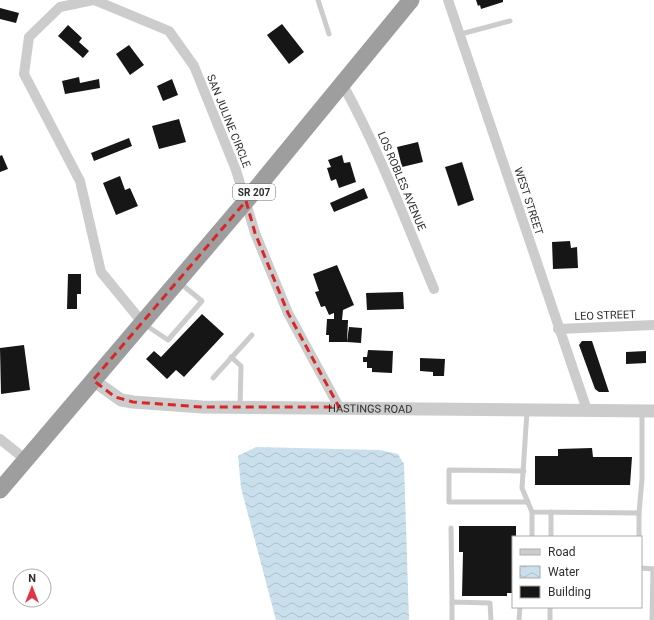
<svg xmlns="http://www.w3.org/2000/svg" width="654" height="620" font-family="Roboto,sans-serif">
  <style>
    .water { fill: url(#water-waves) }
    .building { fill: #161616 }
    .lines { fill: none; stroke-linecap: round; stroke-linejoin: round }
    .service { stroke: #ccc; stroke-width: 5 }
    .minor { stroke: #ccc; stroke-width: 10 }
    .tertiary { stroke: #ccc; stroke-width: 13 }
    .trunk { stroke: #9e9e9e; stroke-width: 17 }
    .marked { fill: none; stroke: #d62828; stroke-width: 3; stroke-dasharray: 8 5; stroke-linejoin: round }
    .labels { text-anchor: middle; stroke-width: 4; stroke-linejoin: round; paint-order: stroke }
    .shield { fill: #fff; stroke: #6d6d6d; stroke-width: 1 }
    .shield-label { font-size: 10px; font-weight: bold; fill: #2f2f2f }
    .street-label { font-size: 11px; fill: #2f2f2f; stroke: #fff }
  </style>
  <defs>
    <pattern id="water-waves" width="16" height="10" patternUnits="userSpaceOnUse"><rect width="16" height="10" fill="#cadfec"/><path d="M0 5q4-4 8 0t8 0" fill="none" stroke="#aec0cb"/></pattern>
  </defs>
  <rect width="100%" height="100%" fill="#fff"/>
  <!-- water -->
  <path class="water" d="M256,447L380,450L398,454L404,464L409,620H276L241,488L238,456Z"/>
  <!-- building -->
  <g class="building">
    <path d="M476,0H503V2L481,9L480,5L478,6Z"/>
    <path d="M0,8L19,13L16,23L0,19Z"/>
    <path d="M282,24L304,52L289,64L267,35Z"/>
    <path d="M68,25L82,38L79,42L89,51L83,58L58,36Z"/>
    <path d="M129,45L144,65L130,75L116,54Z"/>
    <path d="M79,77L80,83L99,79L100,88L65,94L62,81Z"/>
    <path d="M172,79L178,95L163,101L157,86Z"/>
    <path d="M179,119L186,142L159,149L152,126Z"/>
    <path d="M129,138L132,146L94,161L91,153Z"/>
    <path d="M418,142L423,162L402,167L397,147Z"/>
    <path d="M2,155L8,169L0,172V156Z"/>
    <path d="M342,155L344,163L350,162L356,182L339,188L336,179L331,181L327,168L331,167L328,160Z"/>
    <path d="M462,162L474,200L458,206L445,167Z"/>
    <path d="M120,176L125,190L130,188L138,206L116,215L103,183Z"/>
    <path d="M364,188L368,198L334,212L330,203Z"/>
    <path d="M570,241L571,248L577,247L578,268L553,269L552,242Z"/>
    <path d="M337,265L354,305L343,310L342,320H348L347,342H329V335H326L327,319H334V313L329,315L325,306L321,307L315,292L319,291L313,274Z"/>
    <path d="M68,274H81V294H77V309H67Z"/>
    <path d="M403,292L404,309L367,310L366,293Z"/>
    <path d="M202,314L224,334L184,377L176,370L167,379L146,359L154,351L161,357Z"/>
    <path d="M349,327L362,328L361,343L347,342Z"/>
    <path d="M582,341H592L609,392H599L595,389L579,345Z"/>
    <path d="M24,345L30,390L1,394L0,348Z"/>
    <path d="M368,350L393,351L392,373L372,372V368H367V362H363V357H367Z"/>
    <path d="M646,351V363L626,364V352Z"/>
    <path d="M420,358L445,359L444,376H433V372L420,371Z"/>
    <path d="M592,448L593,457H632L630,485H535V456H558V449Z"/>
    <path d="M459,526H516V537H513V593H507V596H462L463,552H459Z"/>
  </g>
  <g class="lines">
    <!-- service -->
    <g class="service">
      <path d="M318,0L329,34"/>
      <path d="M461,34L510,21"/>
      <path d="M144,324L168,340L202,301L180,283"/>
      <path d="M231,357L241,366L240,407"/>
      <path d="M213,378L252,335"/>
      <path d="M527,411L522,488L532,512L639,513L642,479V412"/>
      <path d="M524,471L449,470V502H528"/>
      <path d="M451,528L452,602"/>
      <path d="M532,537V512"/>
      <path d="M551,537V512"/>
      <path d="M639,537V513"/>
      <path d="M641,568L654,569"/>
      <path d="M452,620V602L490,603L491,620"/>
      <path d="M519,620L520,607"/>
      <path d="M550,620V607"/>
      <path d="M652,620L653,569"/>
    </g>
    <!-- minor -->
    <g class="minor">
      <path d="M93,0L60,7L29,37L24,74L80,181L101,272L142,322"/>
      <path d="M94,0L169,31L194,66L236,170L255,233L288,313L339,407"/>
      <path d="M448,0L587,410"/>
      <path d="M343,85C379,150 405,220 434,289"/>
      <path d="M558,329L654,325"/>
      <path d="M0,439L26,460"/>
    </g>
    <!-- tertiary -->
    <path class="tertiary" id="s1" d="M93,380L121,400L133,402L202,407L654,411"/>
    <!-- trunk -->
    <path class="trunk" d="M0,490L246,201L411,0"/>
  </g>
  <!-- marked area -->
  <path class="marked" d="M246,201L255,233L288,313L339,407H202L133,402L115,397L93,380Z"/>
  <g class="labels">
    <!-- shield labels -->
    <rect class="shield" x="233" y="184" width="42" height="16" rx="3"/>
    <g class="shield-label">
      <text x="254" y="196">SR 207</text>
    </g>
    <!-- street labels -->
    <g class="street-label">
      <text transform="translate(229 121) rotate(68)" y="4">SAN JULINE CIRCLE</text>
      <text transform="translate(402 181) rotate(67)" y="4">LOS ROBLES AVENUE</text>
      <text transform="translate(529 201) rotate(72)" y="4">WEST STREET</text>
      <text transform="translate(605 315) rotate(-2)" y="4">LEO STREET</text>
      <text dy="4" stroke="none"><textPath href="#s1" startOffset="284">HASTINGS ROAD</textPath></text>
    </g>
  </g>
  <!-- legend -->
  <rect x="512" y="536" width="130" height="72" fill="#ffffff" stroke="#acacac"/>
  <rect x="520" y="549" width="20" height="6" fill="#cccccc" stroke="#acacac"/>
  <text x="548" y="556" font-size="12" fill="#2f2f2f">Road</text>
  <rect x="520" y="566" width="20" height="12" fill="url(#water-waves)" stroke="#acacac"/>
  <text x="548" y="576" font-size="12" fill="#2f2f2f">Water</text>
  <rect x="520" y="586" width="20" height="12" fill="#161616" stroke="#acacac"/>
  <text x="548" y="596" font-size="12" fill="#2f2f2f">Building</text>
  <!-- north arrow -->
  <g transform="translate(32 588)"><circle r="19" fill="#ffffff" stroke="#acacac"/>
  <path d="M0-3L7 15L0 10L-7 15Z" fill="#e53341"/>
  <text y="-6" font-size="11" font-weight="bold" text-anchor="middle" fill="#2f2f2f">N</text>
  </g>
</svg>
